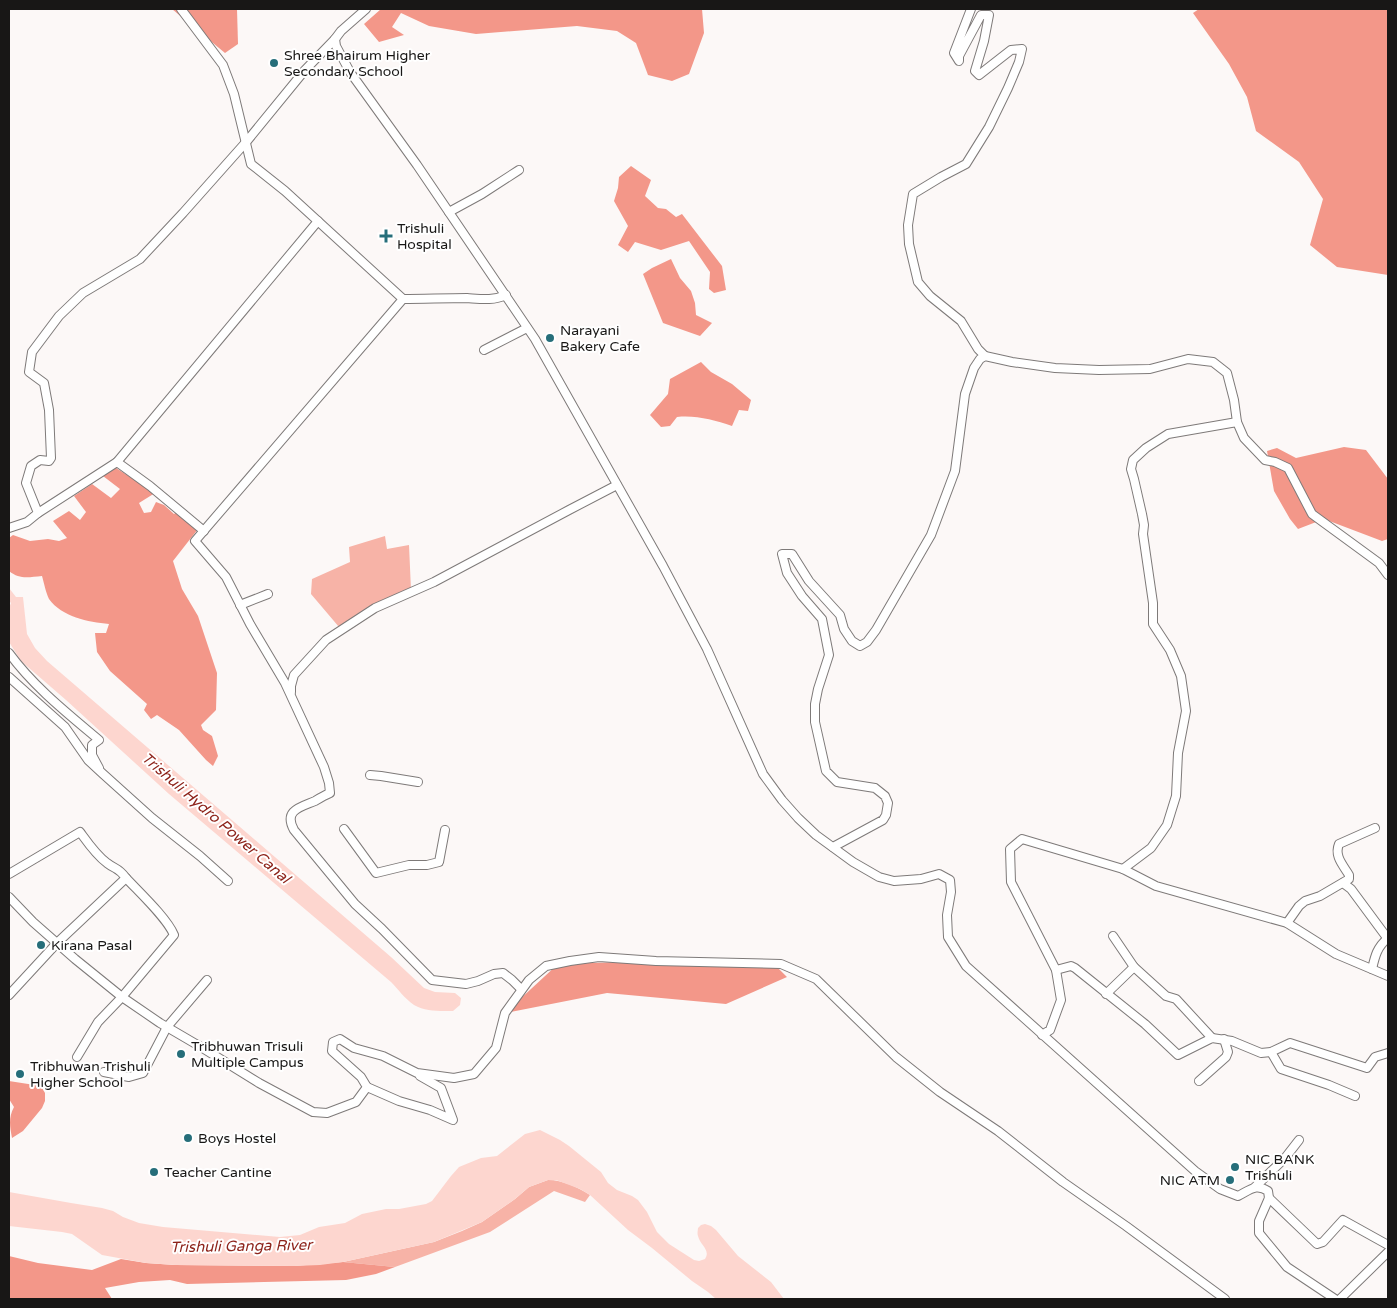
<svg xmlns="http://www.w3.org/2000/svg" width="1397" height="1308" font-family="'Varela Round',sans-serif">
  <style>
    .green { fill: #f7b3a7 }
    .forest { fill: #f39789 }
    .water { fill: #fdd6cf }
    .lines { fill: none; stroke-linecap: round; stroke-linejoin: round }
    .minor-casing { stroke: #7e7a79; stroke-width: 10 }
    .minor { stroke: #fff; stroke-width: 8 }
    .poi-dot { fill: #266e7a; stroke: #fff; stroke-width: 2 }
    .labels { text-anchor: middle; stroke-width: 4; stroke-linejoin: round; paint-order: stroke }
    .poi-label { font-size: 14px; fill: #181716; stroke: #fff; text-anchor: start }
    .water-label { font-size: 15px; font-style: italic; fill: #8e241b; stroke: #fff }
  </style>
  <rect width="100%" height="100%" fill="#fcf8f7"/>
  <!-- green -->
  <g class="green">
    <path d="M385,536L387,549L409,545L411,590C385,597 362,612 339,627L311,594L312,579L350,562L349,547Z"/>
    <path d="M548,1180C563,1180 577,1187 590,1195L585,1202L554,1191L490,1232L395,1267L343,1262L434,1242L462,1231L482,1222L515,1199L529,1187Z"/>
  </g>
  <!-- forest -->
  <g class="forest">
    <path d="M172,9H237L238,44L225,53Z"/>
    <path d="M381,9H702L704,33L689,74L672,81L648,75L636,43L617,31L577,26L476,34L429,26L401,13L392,27L404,35L379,42L364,24Z"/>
    <path d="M1199,9H1388V275L1337,267L1310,245L1323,199L1299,162L1256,131L1247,97L1229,64L1193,13Z"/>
    <path d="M631,166L651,180L645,196L658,208L666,209L676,217L682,214L722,266L726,290L714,293L709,289L710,272L689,241L661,250L635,242L628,252L618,245L628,226L614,201L618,188L619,177Z"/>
    <path d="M671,259L680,278L691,291L695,303L696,315L712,323L700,336L663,323L643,274L652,268Z"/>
    <path d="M701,362L711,372L732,384L751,400L748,411L739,410L732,426C714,420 696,415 677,417L670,426L661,427L650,415L668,394L670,379Z"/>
    <path d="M1344,447L1366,450L1388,479V539L1382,541L1324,519L1298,529L1290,519L1274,491L1267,451L1277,448L1296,458Z"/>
    <path d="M116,468L155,493L139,503L144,513L151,512L156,502L164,505L174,514L178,511L198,529L173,561L182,589L198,616L217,673L216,710L201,725L203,730L212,736L218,756L213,766L206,760L179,730L157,715L151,719L144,710L147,704L110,671L97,652L95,633H106L109,624C88,622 62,617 49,599C46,593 44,583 42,576C29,577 20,580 9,571V538L13,535L30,541L48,539L59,541L67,538L53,521L69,511L80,520L86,512L74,496L92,484L111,498L120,489L103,476Z"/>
    <path d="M656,961L774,964L787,977L726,1004L607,993L505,1013L558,964Z"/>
    <path d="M9,1081L41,1086L45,1093V1101L42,1108L23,1131L12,1138C10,1127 8,1118 14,1107L9,1099Z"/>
    <path d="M9,1256L38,1263L92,1270L121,1259L146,1263L175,1265L294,1266L343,1262L395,1267L376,1274L346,1280L187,1284L170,1280L139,1282L105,1288L112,1299H9Z"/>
  </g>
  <!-- water -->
  <g class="water">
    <path d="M9,588L16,597H23L27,634L35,648L47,661L391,957L424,988L435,992L455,993L461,998L460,1005L453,1011C440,1011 426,1012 414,1005C405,999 398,989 391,982L169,794L66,700L21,661L9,642V608L11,603L9,601Z"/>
    <path d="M540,1130L560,1140L569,1146L601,1172L608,1183L617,1190L632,1196L638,1200L647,1212L657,1232L669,1244L694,1260L699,1261L705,1259C711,1250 700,1245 698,1236C697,1234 698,1229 698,1228L701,1225L705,1224L711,1226L716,1230L738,1256L771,1282L784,1299H716L708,1292L692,1281L652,1248L628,1230L590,1195L580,1189L556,1180H548L529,1187L515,1199L482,1222L434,1242L343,1262L320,1265L294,1266L175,1265L146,1263L102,1255L72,1234L62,1232L9,1226V1192L71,1203L102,1208L113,1211L123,1217L139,1223L163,1227L280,1237L300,1235L319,1227L345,1223L362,1214L386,1209H399L426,1204L432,1201L451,1176L459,1167L481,1158L497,1156L525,1134Z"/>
  </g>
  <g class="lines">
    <defs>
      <g id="minor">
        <path d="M181,9L223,65L234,94L251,164L285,191L403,299C424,299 445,298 467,298C481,299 493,301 506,295"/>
        <path d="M971,9L954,53L959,61V56L981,15H989L984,41L975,71L979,75L1011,50L1022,49L1019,62L1008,88L989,127L966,164L941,177L913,194L908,225L909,244L918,282L930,296L961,321L978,349L985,356"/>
        <path d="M335,39L336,46L350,72L417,165L535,339L663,566L707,649L763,774L782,800L798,818L816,835L853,862L879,877L894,881L921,879L939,874L950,880L951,892L947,915L948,937L966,966L1195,1171L1220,1189L1238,1196C1250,1190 1256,1183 1268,1191L1269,1198L1259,1221V1233L1287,1267L1335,1299"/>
        <path d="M449,212L482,194L519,170"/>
        <path d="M403,299L195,541L226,577L250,624L285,683L324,767L329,783L330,793C325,795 320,798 315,801C301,807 283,810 294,830L355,904L382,929L432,980L466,984L478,981L494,974L503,973L512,980L521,989"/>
        <path d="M484,350L527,328"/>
        <path d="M117,462L318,221"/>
        <path d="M38,513L117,462L150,486L204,531"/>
        <path d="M9,528L27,522L38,513L26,483L31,466L40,460L49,461L51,458L49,410L44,383L29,372L32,352L59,316L83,293L140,259L183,213L247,141L305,70L335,39L341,31L366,9"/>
        <path d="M240,605L268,594"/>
        <path d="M9,653C34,687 67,713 99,740L92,745V755L99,768"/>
        <path d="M9,677L65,727L88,760L102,773L152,818L200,856L228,881"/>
        <path d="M291,692V686L294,675L326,640L375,608L434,582L569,510L617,485"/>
        <path d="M370,775L381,776L418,782"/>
        <path d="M344,829L376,873L409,865H427L439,862L445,830"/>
        <path d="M833,847L883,820L886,815L888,803L885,796L875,788L837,782L826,771L815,722V704L818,689L829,655L822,619L802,596L787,573L782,554H792L809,581L840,615L844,629L852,641L860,646L867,642L876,630L931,535L955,471L965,394L974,368L980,359L985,356L1012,362L1055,368L1099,370L1150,369L1188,359L1213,362L1227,373L1234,400L1237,422L1244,438L1265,460L1275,462L1288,468L1312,514L1379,563L1388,575"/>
        <path d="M1123,869L1151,848L1167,825L1176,796L1178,753L1186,711L1181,676L1170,650L1153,624V603L1143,534L1144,525L1142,514L1134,479L1131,469L1133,460L1146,448L1168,434L1237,422"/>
        <path d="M9,874L80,832C88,843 96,855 107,863C116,870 118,867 126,878L57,943L9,995"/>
        <path d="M1343,883L1351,889L1388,939"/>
        <path d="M9,897L33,922L75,959L122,997L160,1023L201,1047L259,1083L313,1112L327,1113L356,1102L367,1087L361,1077L332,1051L333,1042L340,1039L354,1048L383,1056L417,1073L454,1078L474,1074L496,1048L505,1013L529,980L546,966L570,961L599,957L656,961L781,964L816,979L896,1057L940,1092L998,1131L1063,1182L1126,1226L1225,1299"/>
        <path d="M1287,923L1299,906L1305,901L1320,896L1349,879V875C1343,865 1334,856 1339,844L1375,828"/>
        <path d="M1113,936L1134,967"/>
        <path d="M1372,969C1375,956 1377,947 1388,938"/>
        <path d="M1056,970L1071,966L1075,968L1145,1024L1178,1055L1212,1038L1232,1041L1261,1053L1271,1052L1290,1043L1367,1068L1375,1057L1388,1053"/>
        <path d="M1106,994L1134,967L1166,996L1176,999L1212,1038"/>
        <path d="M1042,1035L1050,1030L1061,1000L1056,970L1011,882L1010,849L1022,839L1123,869L1156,886L1287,923L1336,954L1388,976"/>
        <path d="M1271,1052L1281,1069L1329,1085L1355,1096"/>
        <path d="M77,1057L98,1022L122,997L174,935C167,918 139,892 126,878"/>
        <path d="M104,1072L129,1077L143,1073L167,1027L207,980"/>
        <path d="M1199,1081L1226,1057L1228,1052L1224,1039"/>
        <path d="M367,1087L399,1101L430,1110L453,1120L441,1088L420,1076"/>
        <path d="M1255,1187L1285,1158L1299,1140"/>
        <path d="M1269,1198L1317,1244L1323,1242L1343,1220L1388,1245"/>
        <path d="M1340,1299L1388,1252"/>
      </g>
    </defs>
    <!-- minor casing -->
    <use href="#minor" class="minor-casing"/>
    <!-- minor -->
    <use href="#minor" class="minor"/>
  </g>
  <!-- markers -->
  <g class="poi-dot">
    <circle cx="274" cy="63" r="5"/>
    <path d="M383.5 228.5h5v5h5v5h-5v5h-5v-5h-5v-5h5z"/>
    <circle cx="550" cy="338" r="5"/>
    <circle cx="41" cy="945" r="5"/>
    <circle cx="181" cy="1054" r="5"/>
    <circle cx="20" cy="1074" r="5"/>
    <circle cx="188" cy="1138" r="5"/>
    <circle cx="1235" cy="1167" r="5"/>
    <circle cx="154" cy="1172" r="5"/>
    <circle cx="1230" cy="1180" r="5"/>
  </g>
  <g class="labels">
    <!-- poi labels -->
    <g class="poi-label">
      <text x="284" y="60">Shree Bhairum Higher<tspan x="284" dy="16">Secondary School</tspan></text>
      <text x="397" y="233">Trishuli<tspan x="397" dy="16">Hospital</tspan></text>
      <text x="560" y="335">Narayani<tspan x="560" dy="16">Bakery Cafe</tspan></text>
      <text x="51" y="950">Kirana Pasal</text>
      <text x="191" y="1051">Tribhuwan Trisuli<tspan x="191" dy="16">Multiple Campus</tspan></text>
      <text x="30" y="1071">Tribhuwan Trishuli<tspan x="30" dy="16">Higher School</tspan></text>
      <text x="198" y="1143">Boys Hostel</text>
      <text x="1245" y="1164">NIC BANK<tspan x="1245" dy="16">Trishuli</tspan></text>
      <text x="164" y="1177">Teacher Cantine</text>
      <text x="1220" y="1185" text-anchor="end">NIC ATM</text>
    </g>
    <!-- water labels -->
    <g class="water-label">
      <text transform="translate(216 818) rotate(41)" y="5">Trishuli Hydro Power Canal</text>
      <text transform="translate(241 1246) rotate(-1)" y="5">Trishuli Ganga River</text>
    </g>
  </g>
  <!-- border -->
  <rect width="1397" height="1308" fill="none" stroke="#181716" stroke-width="20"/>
</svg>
